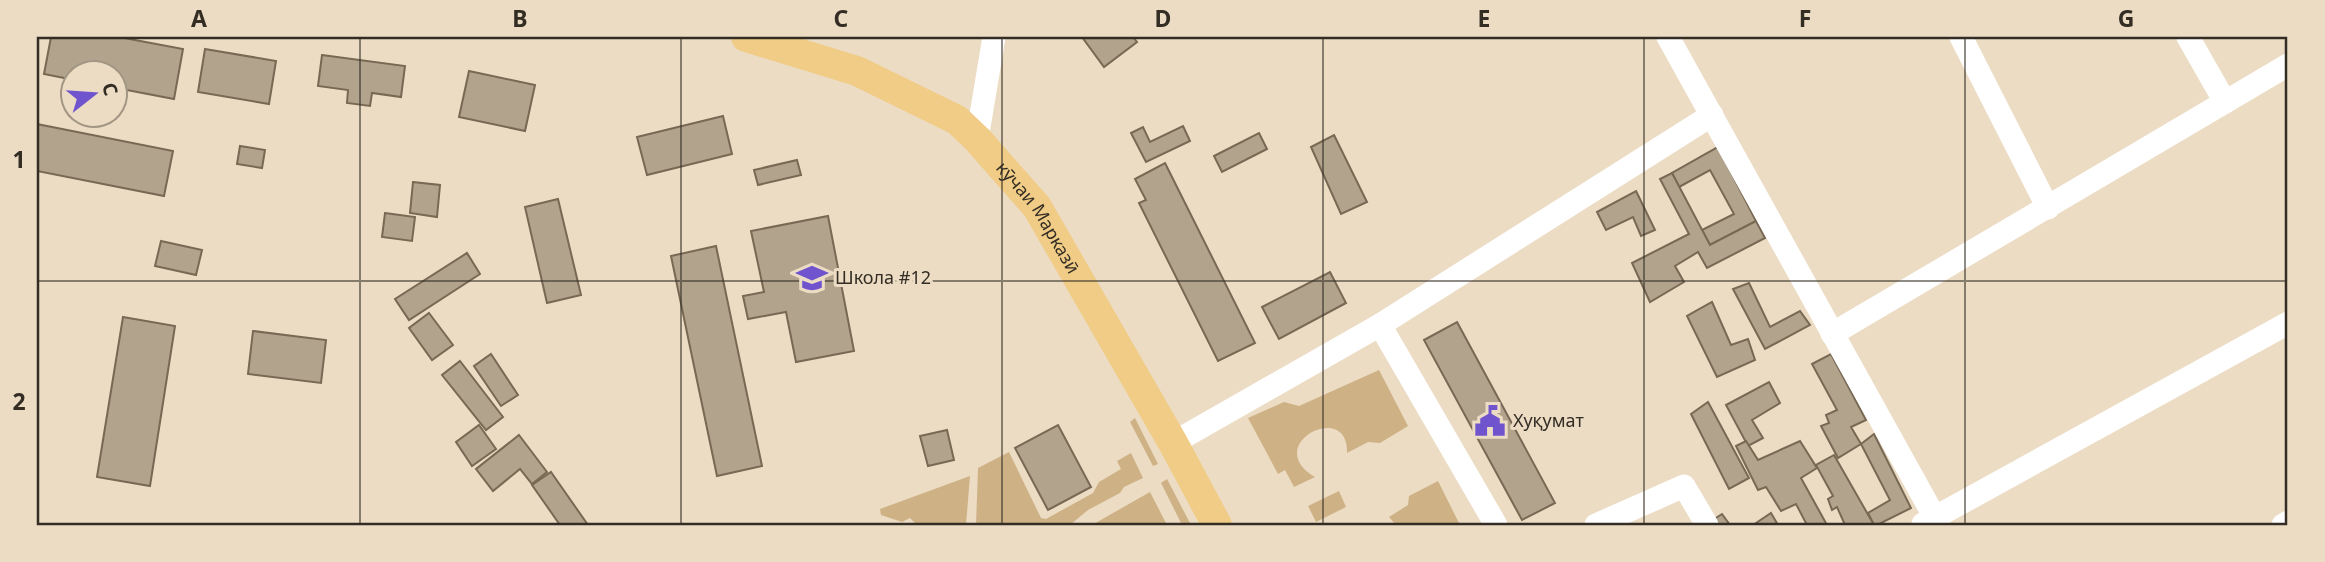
<svg xmlns="http://www.w3.org/2000/svg" width="2325" height="562" font-family="'Noto Sans',sans-serif">
  <style>
    .green { fill: #ceb286 }
    .building { fill: #b2a38c; stroke: #776954; stroke-width: 2 }
    .lines { fill: none; stroke-linecap: round; stroke-linejoin: round }
    .minor { stroke: #fff; stroke-width: 23 }
    .major { stroke: #f0cc86; stroke-width: 30 }
    .grid { fill: none; stroke: #332d24; stroke-width: 2; stroke-opacity: 0.55 }
    .labels { text-anchor: middle; stroke-width: 6; stroke-linejoin: round; paint-order: stroke }
    .street-label { font-size: 18px; fill: #332d24; stroke: #ecdcc4 }
    .poi-label { font-size: 18px; fill: #332d24; stroke: #ecdcc4; text-anchor: start }
    .neatline { fill: none; stroke: #332d24; stroke-width: 2.5 }
    .grid-label { font-size: 23px; text-anchor: middle; font-weight: bold; fill: #332d24 }
  </style>
  <rect width="100%" height="100%" fill="#ecdcc4"/>
  <!-- green -->
  <g class="green">
    <path d="M1379,370L1408,426L1380,443L1368,442L1347,453C1349,399 1260,445 1315,477L1294,487L1285,470L1278,474L1248,418L1284,402L1299,406Z"/>
    <path d="M1135,418L1158,464L1153,466L1130,422Z"/>
    <path d="M1009,452L1041,518L1046,519L1093,493L1099,482L1121,469L1117,461L1131,453L1143,478L1124,487L1120,493L1088,510L1070,525H976L978,468Z"/>
    <path d="M970,476L966,525H917L910,518L902,522L881,515L880,509Z"/>
    <path d="M1167,479L1191,525H1182L1161,483Z"/>
    <path d="M1438,481L1460,525H1396L1389,517L1408,505L1409,496Z"/>
    <path d="M1339,491L1346,507L1316,522L1308,506Z"/>
    <path d="M1150,492L1167,525H1093L1099,521Z"/>
  </g>
  <!-- building -->
  <g class="building">
    <path d="M51,37H119L183,49L174,99L116,88V74H74V80L44,74Z"/>
    <path d="M1082,37H1133L1137,42L1104,67Z"/>
    <path d="M205,49L276,61L269,104L198,92Z"/>
    <path d="M322,55L405,66L401,97L372,93L370,106L347,103L348,90L318,86Z"/>
    <path d="M469,71L535,85L525,131L459,117Z"/>
    <path d="M723,116L732,154L647,175L637,137Z"/>
    <path d="M37,124L173,151L164,196L37,171Z"/>
    <path d="M1183,126L1190,141L1146,162L1131,133L1143,127L1150,142Z"/>
    <path d="M1259,133L1267,149L1222,172L1214,156Z"/>
    <path d="M1334,135L1367,202L1341,214L1311,147Z"/>
    <path d="M240,146L265,150L262,168L237,164Z"/>
    <path d="M1718,147L1756,221L1710,245L1702,230L1734,214L1710,170L1679,187L1672,173Z"/>
    <path d="M797,160L801,175L758,185L754,170Z"/>
    <path d="M1165,163L1255,343L1218,361L1139,203L1146,200L1135,179Z"/>
    <path d="M1672,173L1710,245L1756,221L1765,238L1707,268L1698,252L1675,266L1684,282L1650,302L1632,263L1689,234L1660,179Z"/>
    <path d="M413,182L440,185L437,217L410,213Z"/>
    <path d="M1636,191L1655,230L1641,236L1633,217L1606,230L1597,212Z"/>
    <path d="M558,199L581,295L547,303L525,207Z"/>
    <path d="M385,213L415,217L412,241L382,237Z"/>
    <path d="M828,216L854,351L796,362L786,312L748,319L743,296L764,292L751,231Z"/>
    <path d="M161,241L202,250L196,275L155,266Z"/>
    <path d="M716,246L762,466L717,476L671,256Z"/>
    <path d="M467,253L480,274L409,320L395,299Z"/>
    <path d="M1330,272L1346,303L1279,339L1262,307Z"/>
    <path d="M1749,283L1770,327L1800,311L1810,325L1765,349L1733,289Z"/>
    <path d="M1712,302L1731,345L1748,339L1755,360L1717,377L1687,316Z"/>
    <path d="M429,313L453,345L432,360L409,328Z"/>
    <path d="M123,317L175,326L150,486L97,477Z"/>
    <path d="M1457,322L1555,503L1522,520L1424,340Z"/>
    <path d="M253,331L326,340L321,383L248,374Z"/>
    <path d="M491,354L518,395L501,406L474,366Z"/>
    <path d="M1831,354L1866,420L1851,427L1861,444L1838,458L1821,426L1829,423L1826,415L1837,410L1812,364Z"/>
    <path d="M460,361L503,417L486,430L442,375Z"/>
    <path d="M1769,382L1780,403L1752,420L1763,438L1748,446L1726,405Z"/>
    <path d="M1708,402L1749,478L1729,489L1691,414Z"/>
    <path d="M479,425L496,449L472,466L456,442Z"/>
    <path d="M1058,425L1091,487L1048,510L1015,448Z"/>
    <path d="M947,430L954,460L928,466L920,436Z"/>
    <path d="M1874,434L1911,508L1877,525H1874L1868,513L1890,500L1861,444Z"/>
    <path d="M519,435L547,472L532,484L520,469L493,491L476,469Z"/>
    <path d="M1746,441L1758,460L1800,441L1817,468L1801,478L1827,525H1807L1796,504L1781,511L1766,487L1758,490L1736,446Z"/>
    <path d="M1834,455L1874,525H1845L1837,507L1832,510L1828,499L1833,496L1816,465Z"/>
    <path d="M551,472L588,525H560L532,485Z"/>
    <path d="M1771,513L1778,525H1757L1756,523Z"/>
    <path d="M1722,514L1730,525H1713L1711,521Z"/>
  </g>
  <g class="lines">
    <!-- minor -->
    <g class="minor">
      <path d="M1668,37L1939,525"/>
      <path d="M1961,37L2048,208"/>
      <path d="M2188,37L2225,102"/>
      <path d="M977,139L994,37"/>
      <path d="M1380,325L1712,115"/>
      <path d="M1832,334L2288,65"/>
      <path d="M1173,443L1380,325L1496,525"/>
      <path d="M1923,524L2288,323"/>
      <path d="M1596,525L1684,486L1707,525"/>
      <path d="M2283,525L2288,522"/>
    </g>
    <!-- major -->
    <path class="major" id="s1" d="M746,37L857,71L957,120L977,139L1037,207L1173,443L1217,525"/>
  </g>
  <!-- grid -->
  <path class="grid" d="M360,37V525M681,37V525M1002,37V525M1323,37V525M1644,37V525M1965,37V525M37,281H2288"/>
  <!-- icons -->
  <defs>
    <symbol id="school-bare" viewBox="-9 -9 18 18"><path d="M0-5L7-2L0 1L-7-2ZM-4 1L0 2.5L4 1V4Q0 6-4 4Z" fill="#7054ce" stroke="#ecdcc4" stroke-width="2.5" paint-order="stroke"/></symbol>
    <symbol id="civic-bare" viewBox="-9 -9 18 18"><path d="M-.6-6.5H3V-4.5H.6V-3L4-1V1h2V6H-6V1h2V-1L-.6-3ZM-1.2 2.5V6h2.4V2.5Z" fill="#7054ce" stroke="#ecdcc4" stroke-width="2.5" paint-order="stroke"/></symbol>
  </defs>
  <g fill-rule="evenodd">
    <use href="#school-bare" x="790" y="256" width="44" height="44"/>
    <use href="#civic-bare" x="1468" y="399" width="44" height="44"/>
  </g>
  <g class="labels">
    <!-- street labels -->
    <g class="street-label">
      <text dy="6" stroke="none"><textPath href="#s1" startOffset="355">кӯчаи Марказӣ</textPath></text>
    </g>
    <!-- poi labels -->
    <g class="poi-label">
      <text x="835" y="284">Школа #12</text>
      <text x="1513" y="427">Хуқумат</text>
    </g>
  </g>
  <!-- border -->
  <rect width="2325" height="562" fill="none" stroke="#ecdcc4" stroke-width="77"/>
  <!-- north arrow -->
  <g transform="translate(94 94) rotate(73)"><circle r="33" fill="#ecdcc4" stroke="#a29684" stroke-width="2"/>
  <path d="M0-5L12 26L0 18L-12 26Z" fill="#7054ce"/>
  <text y="-10" font-size="19" font-weight="bold" text-anchor="middle" fill="#332d24">С</text>
  </g>
  <rect x="38" y="38" width="2248" height="486" class="neatline"/>
  <g class="grid-label">
    <text x="199" y="27">A</text>
    <text x="520" y="27">B</text>
    <text x="841" y="27">C</text>
    <text x="1163" y="27">D</text>
    <text x="1484" y="27">E</text>
    <text x="1805" y="27">F</text>
    <text x="2126" y="27">G</text>
    <text x="19" y="168">1</text>
    <text x="19" y="410">2</text>
  </g>
</svg>
